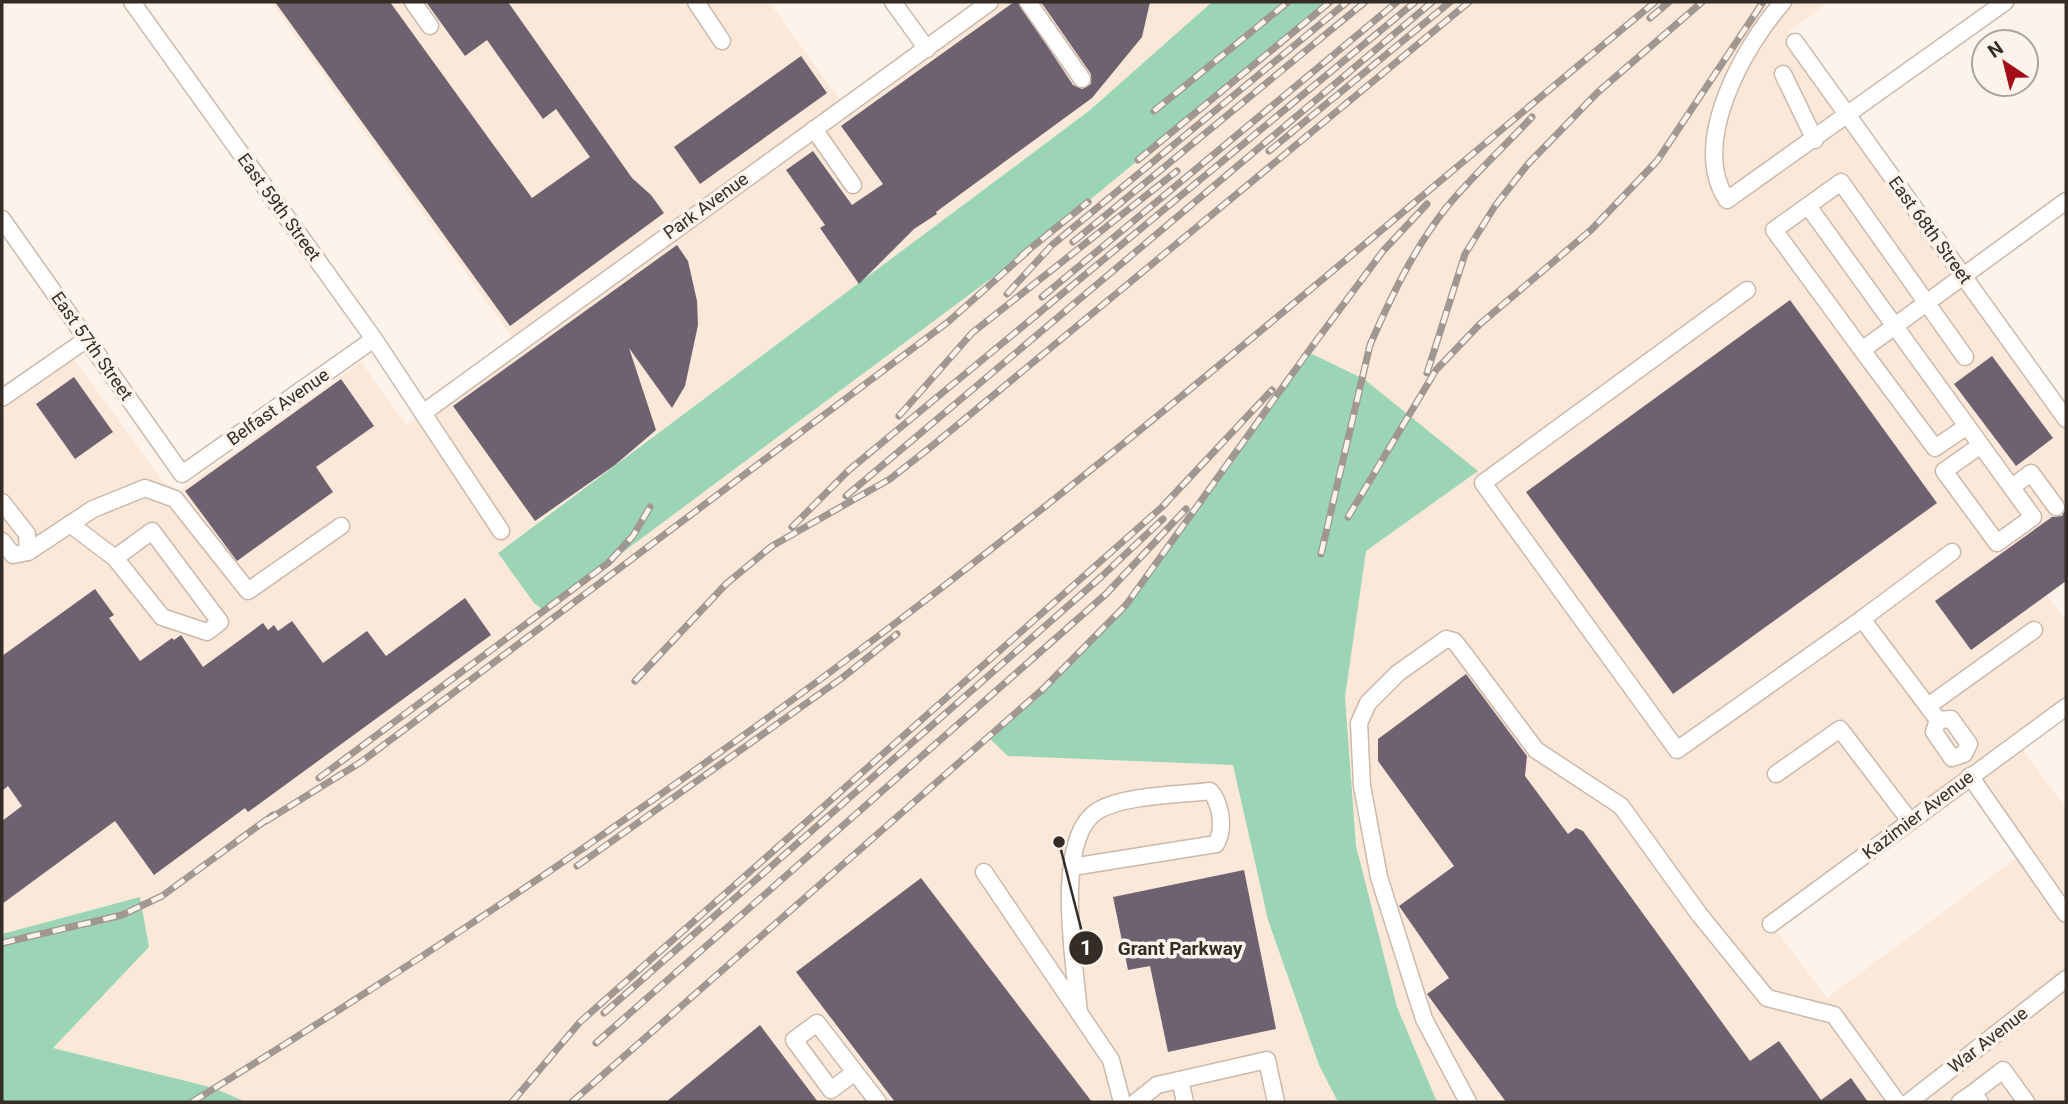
<svg xmlns="http://www.w3.org/2000/svg" width="2068" height="1104" font-family="Roboto,sans-serif">
  <style>
    .built { fill: #fce8d8; fill-rule: evenodd }
    .green { fill: #9cd5b6 }
    .building { fill: #6e6271 }
    .lines { fill: none; stroke-linecap: round; stroke-linejoin: round }
    .minor-casing { stroke: #cbb9ab; stroke-width: 19 }
    .minor { stroke: #fff; stroke-width: 16 }
    .rail-casing { stroke: #a09790; stroke-width: 7 }
    .rail { stroke: #fef3ea; stroke-width: 4.5; stroke-dasharray: 13; stroke-linecap: butt }
    .labels { text-anchor: middle; stroke-width: 7; stroke-linejoin: round; paint-order: stroke }
    .street-label { font-size: 18px; fill: #332c27; stroke: #fef3ea }
    .leader { fill: none; stroke: #332c27; stroke-width: 2.5 }
    .callout-dot { fill: #332c27; stroke: #fef3ea; stroke-width: 2.5 }
    .mark-label { font-size: 21px; text-anchor: middle; font-weight: bold; fill: #fff }
    .callout-label { font-size: 19px; text-anchor: middle; font-weight: bold; fill: #332c27; stroke: #fef3ea; stroke-width: 7; stroke-linejoin: round; paint-order: stroke }
  </style>
  <rect width="100%" height="100%" fill="#fef3ea"/>
  <!-- built -->
  <path class="built" d="M271,2H769L845,107L990,2H1212L1090,110L498,552L542,613L1028,251L1330,2H1828L1788,32L2066,419V581L2047,595L2066,620V707L2017,743L2066,808V1102H1393L1350,1002L1308,352L1126,605L1043,689L989,737L1008,756L1233,765L1268,920L1319,1065L1338,1102H246L214,1088L52,1048L149,947L140,897L2,934V410L74,359L162,480L179,491L361,362L406,425L517,344ZM1969,777L2023,853L1827,998L1771,924Z"/>
  <!-- green -->
  <g class="green">
    <path d="M1212,2H1330L1028,251L544,611L534,603L498,553L1090,110Z"/>
    <path d="M1308,352L1364,379L1478,471L1366,551L1345,697L1356,846L1397,1007L1437,1102H1338L1319,1065L1268,920L1233,765L1008,756L988,737L1043,689L1126,605Z"/>
    <path d="M140,897L149,947L53,1048L214,1088L246,1102H2V934Z"/>
  </g>
  <!-- building -->
  <g class="building">
    <path d="M275,2H390L532,198L590,157L556,109L543,119L487,40L465,56L426,2H508L632,178L651,195L664,213L510,326Z"/>
    <path d="M1014,2H1018L1073,85L1082,89L1091,84V74L1041,2H1150L1142,37L1092,98L936,212L937,214L914,229L859,284L820,228L825,225L786,170L813,151L852,205L883,184L841,126Z"/>
    <path d="M801,56L827,93L700,184L674,147Z"/>
    <path d="M677,245L688,261L697,301L698,325L685,386L672,408L629,348L656,430L615,465L535,521L453,406Z"/>
    <path d="M1790,300L1937,503L1673,694L1526,492Z"/>
    <path d="M1992,356L2053,438L2016,466L1954,384Z"/>
    <path d="M74,377L113,432L75,459L36,404Z"/>
    <path d="M341,379L374,426L316,467L333,492L237,561L185,491Z"/>
    <path d="M2066,508V581L1971,650L1935,601L2052,517L2062,516Z"/>
    <path d="M95,589L114,615L109,618L140,661L172,638L174,640L181,635L203,667L263,623L268,630L274,625L278,631L292,621L323,663L367,631L386,656L465,598L491,635L248,812L245,808L154,875L115,821L2,904V821L22,806L8,786L2,791V656Z"/>
    <path d="M1466,674L1527,756L1525,776L1568,834L1576,828L1583,831L1750,1061L1779,1041L1821,1100L1851,1078L1868,1102H1506L1427,994L1449,978L1399,906L1454,866L1378,761V739Z"/>
    <path d="M1244,870L1276,1029L1168,1052L1150,966L1128,970L1113,897Z"/>
    <path d="M921,878L1092,1102H895L796,972Z"/>
    <path d="M760,1025L818,1102H666Z"/>
  </g>
  <g class="lines">
    <defs>
      <g id="minor">
        <path d="M132,2L374,339L501,531"/>
        <path d="M413,2L430,26"/>
        <path d="M696,2L722,41"/>
        <path d="M893,2L927,49"/>
        <path d="M1028,2L1082,79"/>
        <path d="M1783,2C1744,46 1689,143 1727,200L2005,2"/>
        <path d="M1795,42L2066,419"/>
        <path d="M1783,74L1815,140"/>
        <path d="M814,129L853,185"/>
        <path d="M1808,206L1967,426L1935,448L1862,350C1930,300 1998,251 2066,201"/>
        <path d="M2,219L182,474L374,339"/>
        <path d="M1747,290L1483,483L1677,750L1862,619"/>
        <path d="M1862,350L1774,230L1841,182L1965,357"/>
        <path d="M2,398L87,339"/>
        <path d="M423,413L990,2"/>
        <path d="M1967,426L2033,517L1997,543L1944,471L1981,445"/>
        <path d="M2012,487L2031,473L2056,507"/>
        <path d="M2,502L27,534L28,552L13,555L2,541"/>
        <path d="M70,524L115,558L162,617L207,632L220,622L152,531L115,558"/>
        <path d="M28,552L93,509L145,488L175,499L248,591L341,526"/>
        <path d="M1928,706L2034,630"/>
        <path d="M1951,719L1969,744L1964,754L1952,758L1934,732L1938,720Z"/>
        <path d="M1938,720L1862,619L1952,552"/>
        <path d="M1776,774L1840,729L1910,821"/>
        <path d="M1970,776L2066,914"/>
        <path d="M1072,867L1216,844C1225,829 1221,803 1210,791C1179,795 1126,795 1099,810C1052,836 1075,966 1079,1012"/>
        <path d="M984,872L1111,1060L1122,1102"/>
        <path d="M1771,924L2066,707"/>
        <path d="M855,1072L831,1090L794,1040L817,1023L878,1102"/>
        <path d="M1180,1080L1185,1102"/>
        <path d="M1973,1093L2003,1070L2026,1102"/>
        <path d="M1136,1102L1157,1085L1267,1060L1276,1102"/>
        <path d="M1468,1102L1424,1019L1379,877L1362,786L1359,723L1368,703L1398,673L1446,639L1454,641L1459,647L1536,750L1621,806L1699,914L1767,998L1834,1015L1897,1102"/>
        <path d="M1909,1102L2066,979"/>
        <path d="M1960,1102L1973,1093L1980,1102"/>
      </g>
    </defs>
    <!-- minor casing -->
    <use href="#minor" class="minor-casing"/>
    <!-- minor -->
    <use href="#minor" class="minor"/>
    <defs>
      <g id="rail">
        <path d="M1650,18L1669,2"/>
        <path d="M1154,111L1288,2"/>
        <path d="M1269,151L1450,2"/>
        <path d="M1138,160L1330,2"/>
        <path d="M1073,242L1365,2"/>
        <path d="M1021,256L1088,202"/>
        <path d="M1007,294L1052,245L1347,2"/>
        <path d="M1042,297L1397,2"/>
        <path d="M1427,373L1465,254L1495,206L1528,164L1598,92L1702,2"/>
        <path d="M899,416L972,333L1177,171"/>
        <path d="M846,496L1432,2"/>
        <path d="M1348,517L1436,370L1480,324L1591,230L1657,161L1763,2"/>
        <path d="M792,527L849,470L1415,2"/>
        <path d="M1321,554L1370,345C1391,297 1413,250 1446,208C1472,176 1504,147 1532,117"/>
        <path d="M635,681L726,584L772,546L890,479L932,446L1469,2"/>
        <path d="M319,778L608,563L633,536L650,507"/>
        <path d="M266,821L361,762L948,322L1028,251"/>
        <path d="M577,866L842,678L897,634"/>
        <path d="M2,943L122,915L162,896L273,815"/>
        <path d="M604,1013L1101,577L1163,519"/>
        <path d="M596,1043L1106,594L1186,509"/>
        <path d="M192,1102C430,956 661,800 885,631C1149,431 1399,213 1655,2"/>
        <path d="M512,1102L580,1022L1162,507L1272,390"/>
        <path d="M572,1102L1043,689L1126,605L1308,352L1383,251L1427,204"/>
      </g>
    </defs>
    <!-- rail casing -->
    <use href="#rail" class="rail-casing"/>
    <!-- rail -->
    <use href="#rail" class="rail"/>
  </g>
  <g class="labels">
    <!-- street labels -->
    <g class="street-label">
      <text transform="translate(706 206) rotate(-36)" y="6">Park Avenue</text>
      <text transform="translate(279 207) rotate(54)" y="6">East 59th Street</text>
      <text transform="translate(1930 230) rotate(54)" y="6">East 68th Street</text>
      <text transform="translate(92 346) rotate(55)" y="6">East 57th Street</text>
      <text transform="translate(278 407) rotate(-35)" y="6">Belfast Avenue</text>
      <text transform="translate(1918 815) rotate(-37)" y="6">Kazimier Avenue</text>
      <text transform="translate(1988 1040) rotate(-38)" y="6">War Avenue</text>
    </g>
  </g>
  <!-- callouts -->
  <path class="leader" d="M1059 842L1086 948"/>
  <g class="callout-dot">
    <circle cx="1059" cy="842" r="7"/>
    <circle cx="1086" cy="948" r="18"/>
  </g>
  <g class="mark-label">
    <text x="1086" y="955">1</text>
  </g>
  <g class="callout-label">
    <text x="1180" y="955">Grant Parkway</text>
  </g>
  <!-- border -->
  <rect width="2068" height="1104" fill="none" stroke="#332c27" stroke-width="7"/>
  <!-- north arrow -->
  <g transform="translate(2005 63) rotate(325)"><circle r="33" fill="#fef3ea" stroke="#ada39c" stroke-width="2"/>
  <path d="M0-5L12 26L0 18L-12 26Z" fill="#a50e18"/>
  <text y="-10" font-size="19" font-weight="bold" text-anchor="middle" fill="#332c27">N</text>
  </g>
</svg>
